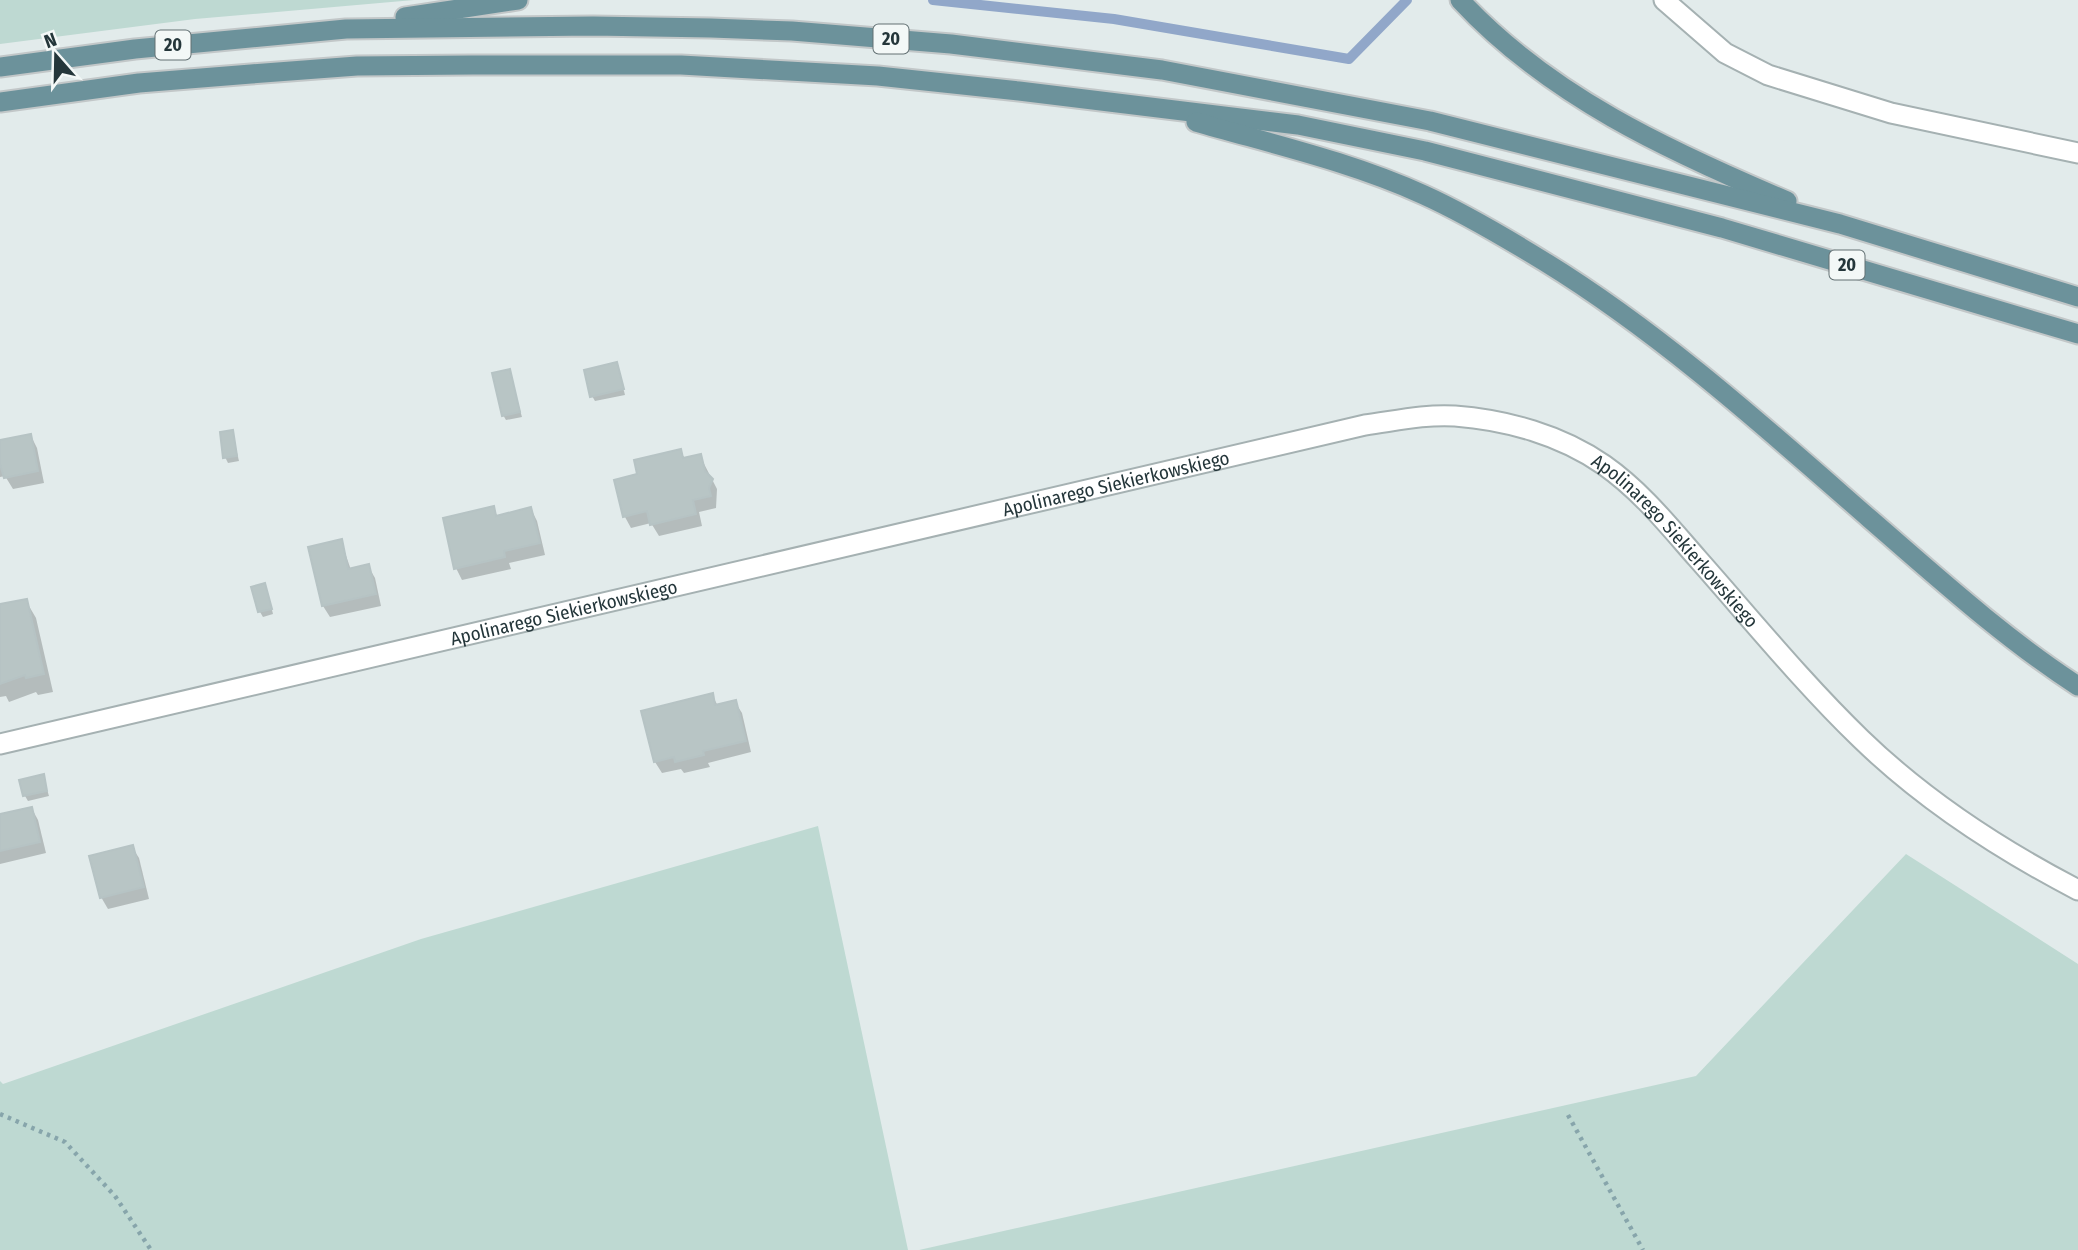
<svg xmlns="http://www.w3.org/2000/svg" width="2078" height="1250" font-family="'Fira Sans Condensed',sans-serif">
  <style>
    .green { fill: #bed9d2 }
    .shadow { fill: #0003 }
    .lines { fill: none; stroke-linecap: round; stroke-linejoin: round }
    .stream { stroke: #91a7c9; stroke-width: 10 }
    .building { fill: #b8c5c5; stroke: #b6c3c4; stroke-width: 2 }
    .service-casing { stroke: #a5b1b2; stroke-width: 23 }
    .minor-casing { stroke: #a5b1b2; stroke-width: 23 }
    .primary-casing { stroke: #c2c7c8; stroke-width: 23 }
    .path { stroke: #87a5ab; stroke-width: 4.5; stroke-dasharray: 3.5 5; stroke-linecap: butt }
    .service { stroke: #fff; stroke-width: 19 }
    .minor { stroke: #fff; stroke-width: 19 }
    .primary { stroke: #6c929b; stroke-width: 19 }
    .labels { text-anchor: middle; stroke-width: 5; stroke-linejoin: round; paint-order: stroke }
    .shield { fill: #f3f8f7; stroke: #627073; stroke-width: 2 }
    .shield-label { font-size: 18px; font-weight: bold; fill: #24363a }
    .street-label { font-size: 19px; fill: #24363a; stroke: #f3f8f7 }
  </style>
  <rect width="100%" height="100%" fill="#e2ebeb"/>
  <!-- green -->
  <g class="green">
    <path d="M0,0H414L195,19L0,44Z"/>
    <path d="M818,826L908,1250H0V1081L3,1084L421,939Z"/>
    <path d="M1906,854L2078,964V1250H919L1696,1076Z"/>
  </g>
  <!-- shadow -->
  <g class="shadow">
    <path d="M617,364L625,395L595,401L592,396Z"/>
    <path d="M509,371L522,417L506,420L503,415Z"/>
    <path d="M232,432L239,461L228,463L225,457Z"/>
    <path d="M31,436L37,448L44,483L13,489L5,476L0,477V442Z"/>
    <path d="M680,451L685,459L700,456L717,489L716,508L699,512L702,526L659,536L651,523L631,528L625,517L640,475Z"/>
    <path d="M493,508L498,517L531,509L537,521L545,555L509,563L511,569L462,580L456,568Z"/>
    <path d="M341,541L351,570L368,566L375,578L381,606L330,617L323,606Z"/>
    <path d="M267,590L273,614L263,617L260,612Z"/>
    <path d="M26,601L36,618L53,692L38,695L36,692L9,702L6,696L0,697V606Z"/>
    <path d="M712,695L718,706L735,702L742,713L751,752L708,763L710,767L684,773L681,769L662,773L655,762Z"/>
    <path d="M43,776L49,796L28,801L25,796Z"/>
    <path d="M32,809L38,820L46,853L0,864V816Z"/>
    <path d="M132,847L139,858L149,899L108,909L101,897Z"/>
  </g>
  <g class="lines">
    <!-- stream -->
    <path class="stream" d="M933,0L1114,19L1349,59L1407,0"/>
  </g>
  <!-- building -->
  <g class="building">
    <path d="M617,362L624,389L590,397L584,370Z"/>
    <path d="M510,369L520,412L502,416L492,373Z"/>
    <path d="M233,430L237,456L223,458L220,432Z"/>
    <path d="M31,434L38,471L4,478L0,464V440Z"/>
    <path d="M681,449L683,458L701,454L705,471L713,479L709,488L711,496L693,500L696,514L650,525L647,511L623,517L614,480L637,474L634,460Z"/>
    <path d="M494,506L496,516L531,507L540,543L504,551L505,557L454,569L443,518Z"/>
    <path d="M342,539L348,569L369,564L376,594L322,606L308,547Z"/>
    <path d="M265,583L272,609L258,612L251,587Z"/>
    <path d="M27,599L44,674L26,678L25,675L0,684V604Z"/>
    <path d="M713,693L715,705L736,700L746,741L703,751L704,755L675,762L674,757L654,762L641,711Z"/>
    <path d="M44,774L47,791L23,796L19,780Z"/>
    <path d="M32,807L40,842L0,851V814Z"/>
    <path d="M133,845L144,887L100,898L89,856Z"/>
  </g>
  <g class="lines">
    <defs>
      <path id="service" d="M1664,0L1725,53L1768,75L1891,113L2078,153"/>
      <g id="minor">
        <path id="s1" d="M0,744L1365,425C1395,421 1425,414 1455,416C1507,420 1561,435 1604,465C1641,491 1668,525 1697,558C1751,619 1803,683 1861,739C1925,801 1999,849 2078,890"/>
      </g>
      <g id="primary">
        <path d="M1460,0C1549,96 1669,151 1787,201"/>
        <path d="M405,17L518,0"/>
        <path d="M0,67L135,49L346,29L593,26L711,28L792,31L951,44L1162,70L1430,121L1840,224L2078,297"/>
        <path d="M0,102L139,83L251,74L357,66L472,65H681L878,76L1019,91L1298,125L1425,151L1722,228L2078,334"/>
        <path d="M1196,122C1272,144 1352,162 1424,195C1466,214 1506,238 1545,262C1662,334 1767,429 1870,519C1937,577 2004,638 2078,686"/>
      </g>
    </defs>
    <!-- service casing -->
    <use href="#service" class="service-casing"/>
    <!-- minor casing -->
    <use href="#minor" class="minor-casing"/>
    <!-- primary casing -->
    <use href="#primary" class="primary-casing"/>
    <!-- path -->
    <g class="path">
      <path d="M0,1114L65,1142L115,1196L151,1250"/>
      <path d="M1568,1115L1643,1250"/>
    </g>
    <!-- service -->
    <use href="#service" class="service"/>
    <!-- minor -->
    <use href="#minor" class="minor"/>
    <!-- primary -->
    <use href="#primary" class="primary"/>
  </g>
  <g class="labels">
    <!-- shield labels -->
    <g class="shield">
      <rect x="873.5" y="24.5" width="35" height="29" rx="5"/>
      <rect x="155.5" y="30.5" width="35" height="29" rx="5"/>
      <rect x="1829.5" y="250.5" width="35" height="29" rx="5"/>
    </g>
    <g class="shield-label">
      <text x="891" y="45">20</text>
      <text x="173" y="51">20</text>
      <text x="1847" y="271">20</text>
    </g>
    <!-- street labels -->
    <g class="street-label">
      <text dy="7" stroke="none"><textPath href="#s1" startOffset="1146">Apolinarego Siekierkowskiego</textPath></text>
      <text dy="7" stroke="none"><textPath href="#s1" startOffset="1755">Apolinarego Siekierkowskiego</textPath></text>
      <text dy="7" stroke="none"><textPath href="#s1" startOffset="579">Apolinarego Siekierkowskiego</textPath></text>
    </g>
  </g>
  <!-- north arrow -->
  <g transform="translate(56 56) rotate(340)" stroke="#f3f8f7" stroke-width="5" paint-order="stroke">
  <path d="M0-5L12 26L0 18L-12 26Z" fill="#24363a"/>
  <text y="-10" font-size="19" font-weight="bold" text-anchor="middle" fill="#24363a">N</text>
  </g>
</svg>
